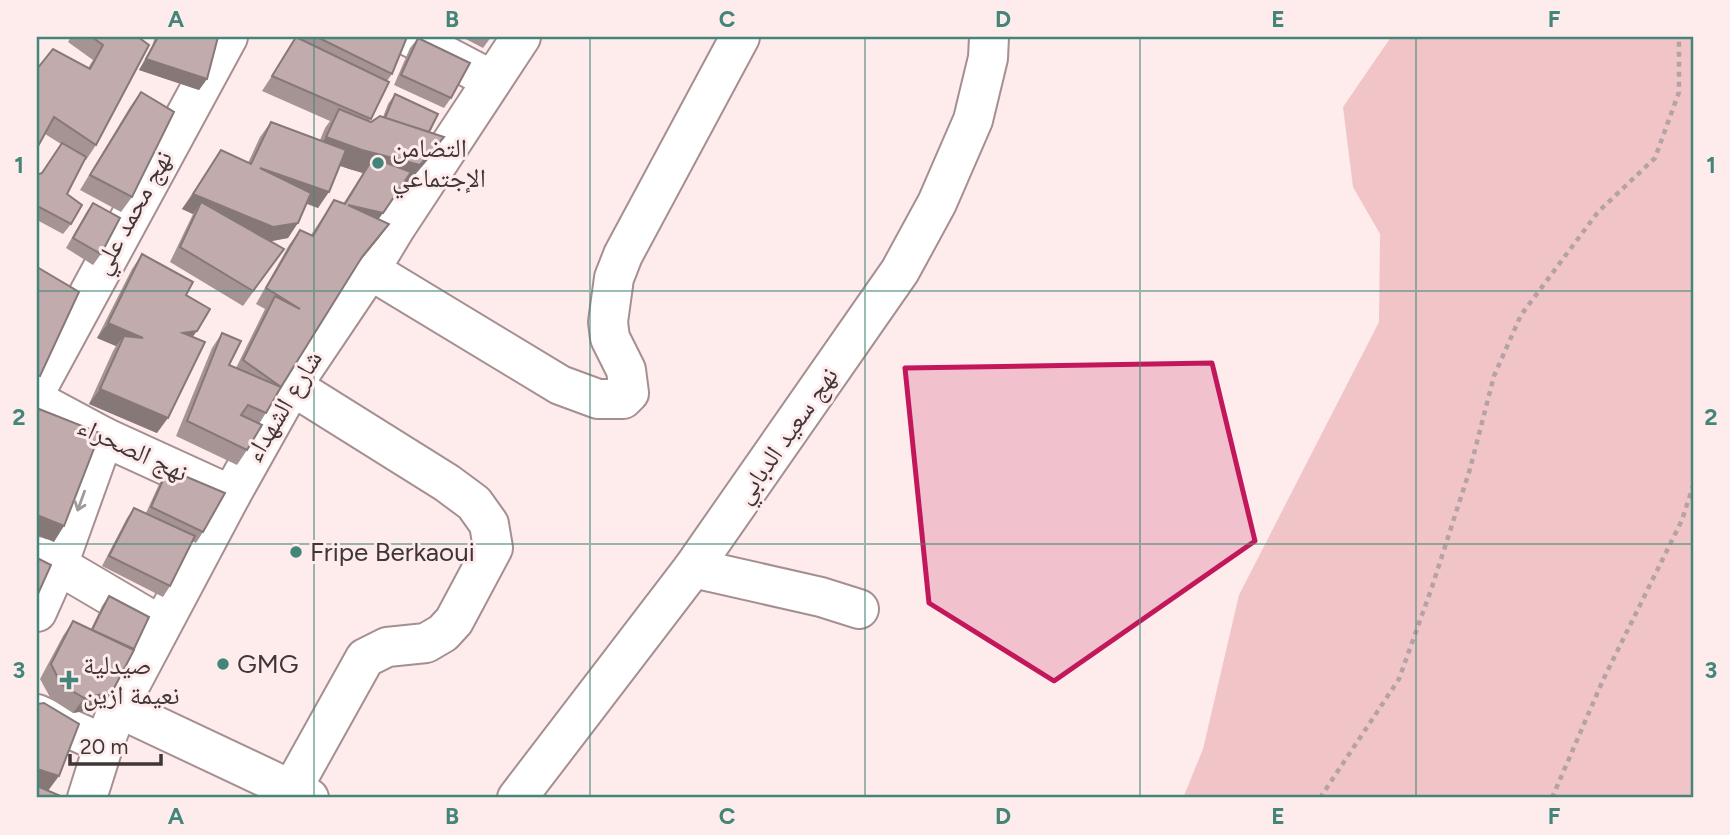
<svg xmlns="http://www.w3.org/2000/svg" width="1730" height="835" font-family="Figtree,'Noto Naskh Arabic',sans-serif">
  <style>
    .green { fill: #f1c5c8 }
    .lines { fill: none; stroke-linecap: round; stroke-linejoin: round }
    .minor-casing { stroke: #a58f90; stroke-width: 42 }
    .major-casing { stroke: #a58f90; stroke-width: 42 }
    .path { stroke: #b3a3a4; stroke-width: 4.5; stroke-dasharray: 5 5; stroke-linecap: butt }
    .minor { stroke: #fff; stroke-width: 38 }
    .major { stroke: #fff; stroke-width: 38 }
    .wall { fill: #a69394 }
    .shaded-wall { fill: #877878 }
    .building { fill: #c1abac; stroke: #877878; stroke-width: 2 }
    .oneway { stroke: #a09a9b }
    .marked { fill: #c2185b; fill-opacity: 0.2; stroke: #c2185b; stroke-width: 5; stroke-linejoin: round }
    .grid { fill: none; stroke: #438679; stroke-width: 2; stroke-opacity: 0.55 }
    .poi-dot { fill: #438679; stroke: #feebec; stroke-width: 2.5 }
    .labels { text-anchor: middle; stroke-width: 6; stroke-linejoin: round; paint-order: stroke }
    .poi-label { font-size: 26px; fill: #403637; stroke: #feebec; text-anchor: start }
    .street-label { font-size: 26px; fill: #403637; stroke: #feebec }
    .neatline { fill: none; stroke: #438679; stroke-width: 2.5 }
    .grid-label { font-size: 23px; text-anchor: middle; font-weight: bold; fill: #438679 }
  </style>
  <rect width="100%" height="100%" fill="#feebec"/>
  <!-- green -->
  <path class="green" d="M1391,37H1693V798H1183L1203,749L1239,595L1379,322L1380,234L1353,187L1343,107Z"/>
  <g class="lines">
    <defs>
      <g id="minor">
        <path d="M410,37L492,80"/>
        <path d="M370,270L560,385L598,399H623L629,393L626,370L610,338L608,322L614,278L623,255L740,37"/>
        <path d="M292,386L447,483L474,503L489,524L493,548L454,621L443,633L426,643L387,647L365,658L292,789"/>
        <path d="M37,389L228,37"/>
        <path d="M37,401L104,437L231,495"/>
        <path d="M37,556L58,565L160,625"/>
        <path d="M693,568L821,597L859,609"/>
        <path d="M37,612L58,565L104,437"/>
        <path d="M118,708L309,798"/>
        <path d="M37,714L104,744"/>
        <path d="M517,798L693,568L900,271L937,203L973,120L988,58L989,37"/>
      </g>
      <path id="major" d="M87,798L104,744L118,708L231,495L292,386L370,270L396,227L521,37"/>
    </defs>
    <!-- minor casing -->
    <use href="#minor" class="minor-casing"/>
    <!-- major casing -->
    <use href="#major" class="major-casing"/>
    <!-- path -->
    <g class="path">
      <path d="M1320,798L1399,679L1432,587L1470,469L1494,376L1521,315L1598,212L1655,158L1679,92V37"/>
      <path d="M1552,798L1603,680L1682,520L1693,486"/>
    </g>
    <!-- minor -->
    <use href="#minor" class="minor"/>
    <!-- major -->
    <use href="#major" class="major"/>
  </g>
  <!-- wall -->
  <g class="wall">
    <path d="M71,37H138L96,145L86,160L85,159L67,194L71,224L63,234L37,220V175L41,174L61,144L45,134L37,69L88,68L93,60L68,42Z"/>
    <path d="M155,37H218L207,79L199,90L139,70L152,46Z"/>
    <path d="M297,37H407L392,74L387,81L389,82L369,121L371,122L383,117L388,104L395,94L429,132L444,137L431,156L407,184L404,183L378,219L389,224L378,239L356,266L259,424L247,450L237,465L176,436L212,348L222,333L229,365L236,368L265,309L256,304L289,245L300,230L311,235L334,200L343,204L363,173L340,166L318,208L307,203L288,238L270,241L284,249L243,306L170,262L193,214L182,209L221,150L248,163L260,137L271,122L320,140L325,128L330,121L262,91Z"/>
    <path d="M462,37H491L483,48Z"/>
    <path d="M418,38L451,98L444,108L394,85L410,48Z"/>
    <path d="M141,92L132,197L121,212L80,190L130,107Z"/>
    <path d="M93,203L101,254L93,265L66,248L86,213Z"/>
    <path d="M142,254L186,295L192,337L157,433L89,404L113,351L116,346L97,338L132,269Z"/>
    <path d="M168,469L203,532L196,543L192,541L170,586L163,597L102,566L127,518L134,508L146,513L161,480Z"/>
    <path d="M109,596L102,708L73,713L51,699L40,679L63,636L73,621L91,629L102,606Z"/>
  </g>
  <!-- shaded-wall -->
  <g class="shaded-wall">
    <path d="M146,59L207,79L199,90L139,70Z"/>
    <path d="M326,137H444L431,156L407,184L364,173L373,158L363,173L349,169L313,156Z"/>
    <path d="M260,168L329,192L318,208L249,183Z"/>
    <path d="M193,194L298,223L288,238L262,243L201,202L193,214L182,209Z"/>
    <path d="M348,205L383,213L372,228Z"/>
    <path d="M389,224L378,239L351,272L362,257Z"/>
    <path d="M108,323L143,338L124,336L116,346L97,338Z"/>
    <path d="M197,331L186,346L183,333Z"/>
    <path d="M100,389L168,418L157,433L89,404Z"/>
    <path d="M37,515L64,526L54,542L37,535Z"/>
    <path d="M112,692L102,708L73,713L84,698Z"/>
    <path d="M37,769L59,776L45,795L37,792Z"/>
  </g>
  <!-- building -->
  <g class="building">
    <path d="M92,37H138L149,45L96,145L54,117L37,148V69L53,49L90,69L103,45Z"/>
    <path d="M158,37H218L207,79L146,59Z"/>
    <path d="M296,37L389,82L371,119L272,76Z"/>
    <path d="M317,37H407L392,74Z"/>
    <path d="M418,38L470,63L451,98L401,75Z"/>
    <path d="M141,92L174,112L132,197L90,175Z"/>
    <path d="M395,94L438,114L429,132L385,118Z"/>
    <path d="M339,109L371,122L380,116L444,137L420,165L362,150L326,137Z"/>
    <path d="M271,122L346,150L329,192L260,168L311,193L298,223L273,227L193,194L221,150L251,164Z"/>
    <path d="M62,143L86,157L67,194L82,205L71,224L37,206V175L42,173Z"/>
    <path d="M373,158L411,172L383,213L348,205L389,224L362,257L281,387L243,360L275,296L300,309L266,288L300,230L313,236L334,200L345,204Z"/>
    <path d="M201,202L284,249L253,291L180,247Z"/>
    <path d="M93,203L120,218L101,254L73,238Z"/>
    <path d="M142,254L193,282L186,295L210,309L197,331L183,333L205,342L168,418L100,389L124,336L143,338L108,323Z"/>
    <path d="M37,267L79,292L40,376L37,375Z"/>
    <path d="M222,333L241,341L229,365L281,387L266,413L248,405L241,415L262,425L247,450L187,421Z"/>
    <path d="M39,409L100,433L64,526L37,515V415Z"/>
    <path d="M168,469L225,493L203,532L151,507Z"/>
    <path d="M134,508L195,536L170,586L109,556Z"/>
    <path d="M37,558L51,565L37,596Z"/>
    <path d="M109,596L149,617L134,649L92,630Z"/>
    <path d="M73,621L134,650L112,692L84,698L61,684L51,664Z"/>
    <path d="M44,703L79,724L59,776L37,769V704Z"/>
    <path d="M37,786L65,798H37Z"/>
  </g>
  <!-- one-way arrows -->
  <defs><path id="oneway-shaft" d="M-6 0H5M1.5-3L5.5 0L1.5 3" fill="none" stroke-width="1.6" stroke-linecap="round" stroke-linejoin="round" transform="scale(1.75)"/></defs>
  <use class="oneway" href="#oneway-shaft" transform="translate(81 501) rotate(110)"/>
  <!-- marked area -->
  <path class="marked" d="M1212,363L1255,541L1054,681L929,603L905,368Z"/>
  <!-- grid -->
  <path class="grid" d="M314,37V798M590,37V798M865,37V798M1140,37V798M1416,37V798M37,291H1693M37,544H1693"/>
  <!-- markers -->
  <g class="poi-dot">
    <circle cx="378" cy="163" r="7"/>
    <circle cx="296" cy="552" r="7"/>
    <circle cx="223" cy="664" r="7"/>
    <path d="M65.5 669.5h7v7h7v7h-7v7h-7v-7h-7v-7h7z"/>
  </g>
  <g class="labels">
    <!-- poi labels -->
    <g class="poi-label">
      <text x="392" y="157">التضامن<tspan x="392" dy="30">الإجتماعي</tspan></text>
      <text x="310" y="561">Fripe Berkaoui</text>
      <text x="237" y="673">GMG</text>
      <text x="83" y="674">صيدلية<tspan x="83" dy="30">نعيمة ازين</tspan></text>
    </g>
    <!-- street labels -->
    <g class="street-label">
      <text transform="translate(132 212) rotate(-61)" y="9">نهج محمد علي</text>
      <text transform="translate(283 406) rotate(-59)" y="9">شارع الشهداء</text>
      <text transform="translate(786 435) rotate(-55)" y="9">نهج سعيد الدبابي</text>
      <text transform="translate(133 449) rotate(25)" y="9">نهج الصحراء</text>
    </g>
  </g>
  <!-- border -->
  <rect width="1730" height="835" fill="none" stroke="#feebec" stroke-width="77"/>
  <!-- scale -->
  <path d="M70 754v10h91v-10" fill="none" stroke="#403637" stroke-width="3.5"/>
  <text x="80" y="754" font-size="21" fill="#403637" stroke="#feebec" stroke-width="5" paint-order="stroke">20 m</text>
  <rect x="38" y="38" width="1654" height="758" class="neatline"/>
  <g class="grid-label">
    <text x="176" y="27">A</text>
    <text x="452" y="27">B</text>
    <text x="727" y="27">C</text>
    <text x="1003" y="27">D</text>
    <text x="1278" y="27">E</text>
    <text x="1554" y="27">F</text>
    <text x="19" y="173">1</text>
    <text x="1711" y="173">1</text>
    <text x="19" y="425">2</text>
    <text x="1711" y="425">2</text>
    <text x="19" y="678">3</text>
    <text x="1711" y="678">3</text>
    <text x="176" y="824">A</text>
    <text x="452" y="824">B</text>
    <text x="727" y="824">C</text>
    <text x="1003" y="824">D</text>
    <text x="1278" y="824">E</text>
    <text x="1554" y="824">F</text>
  </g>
</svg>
